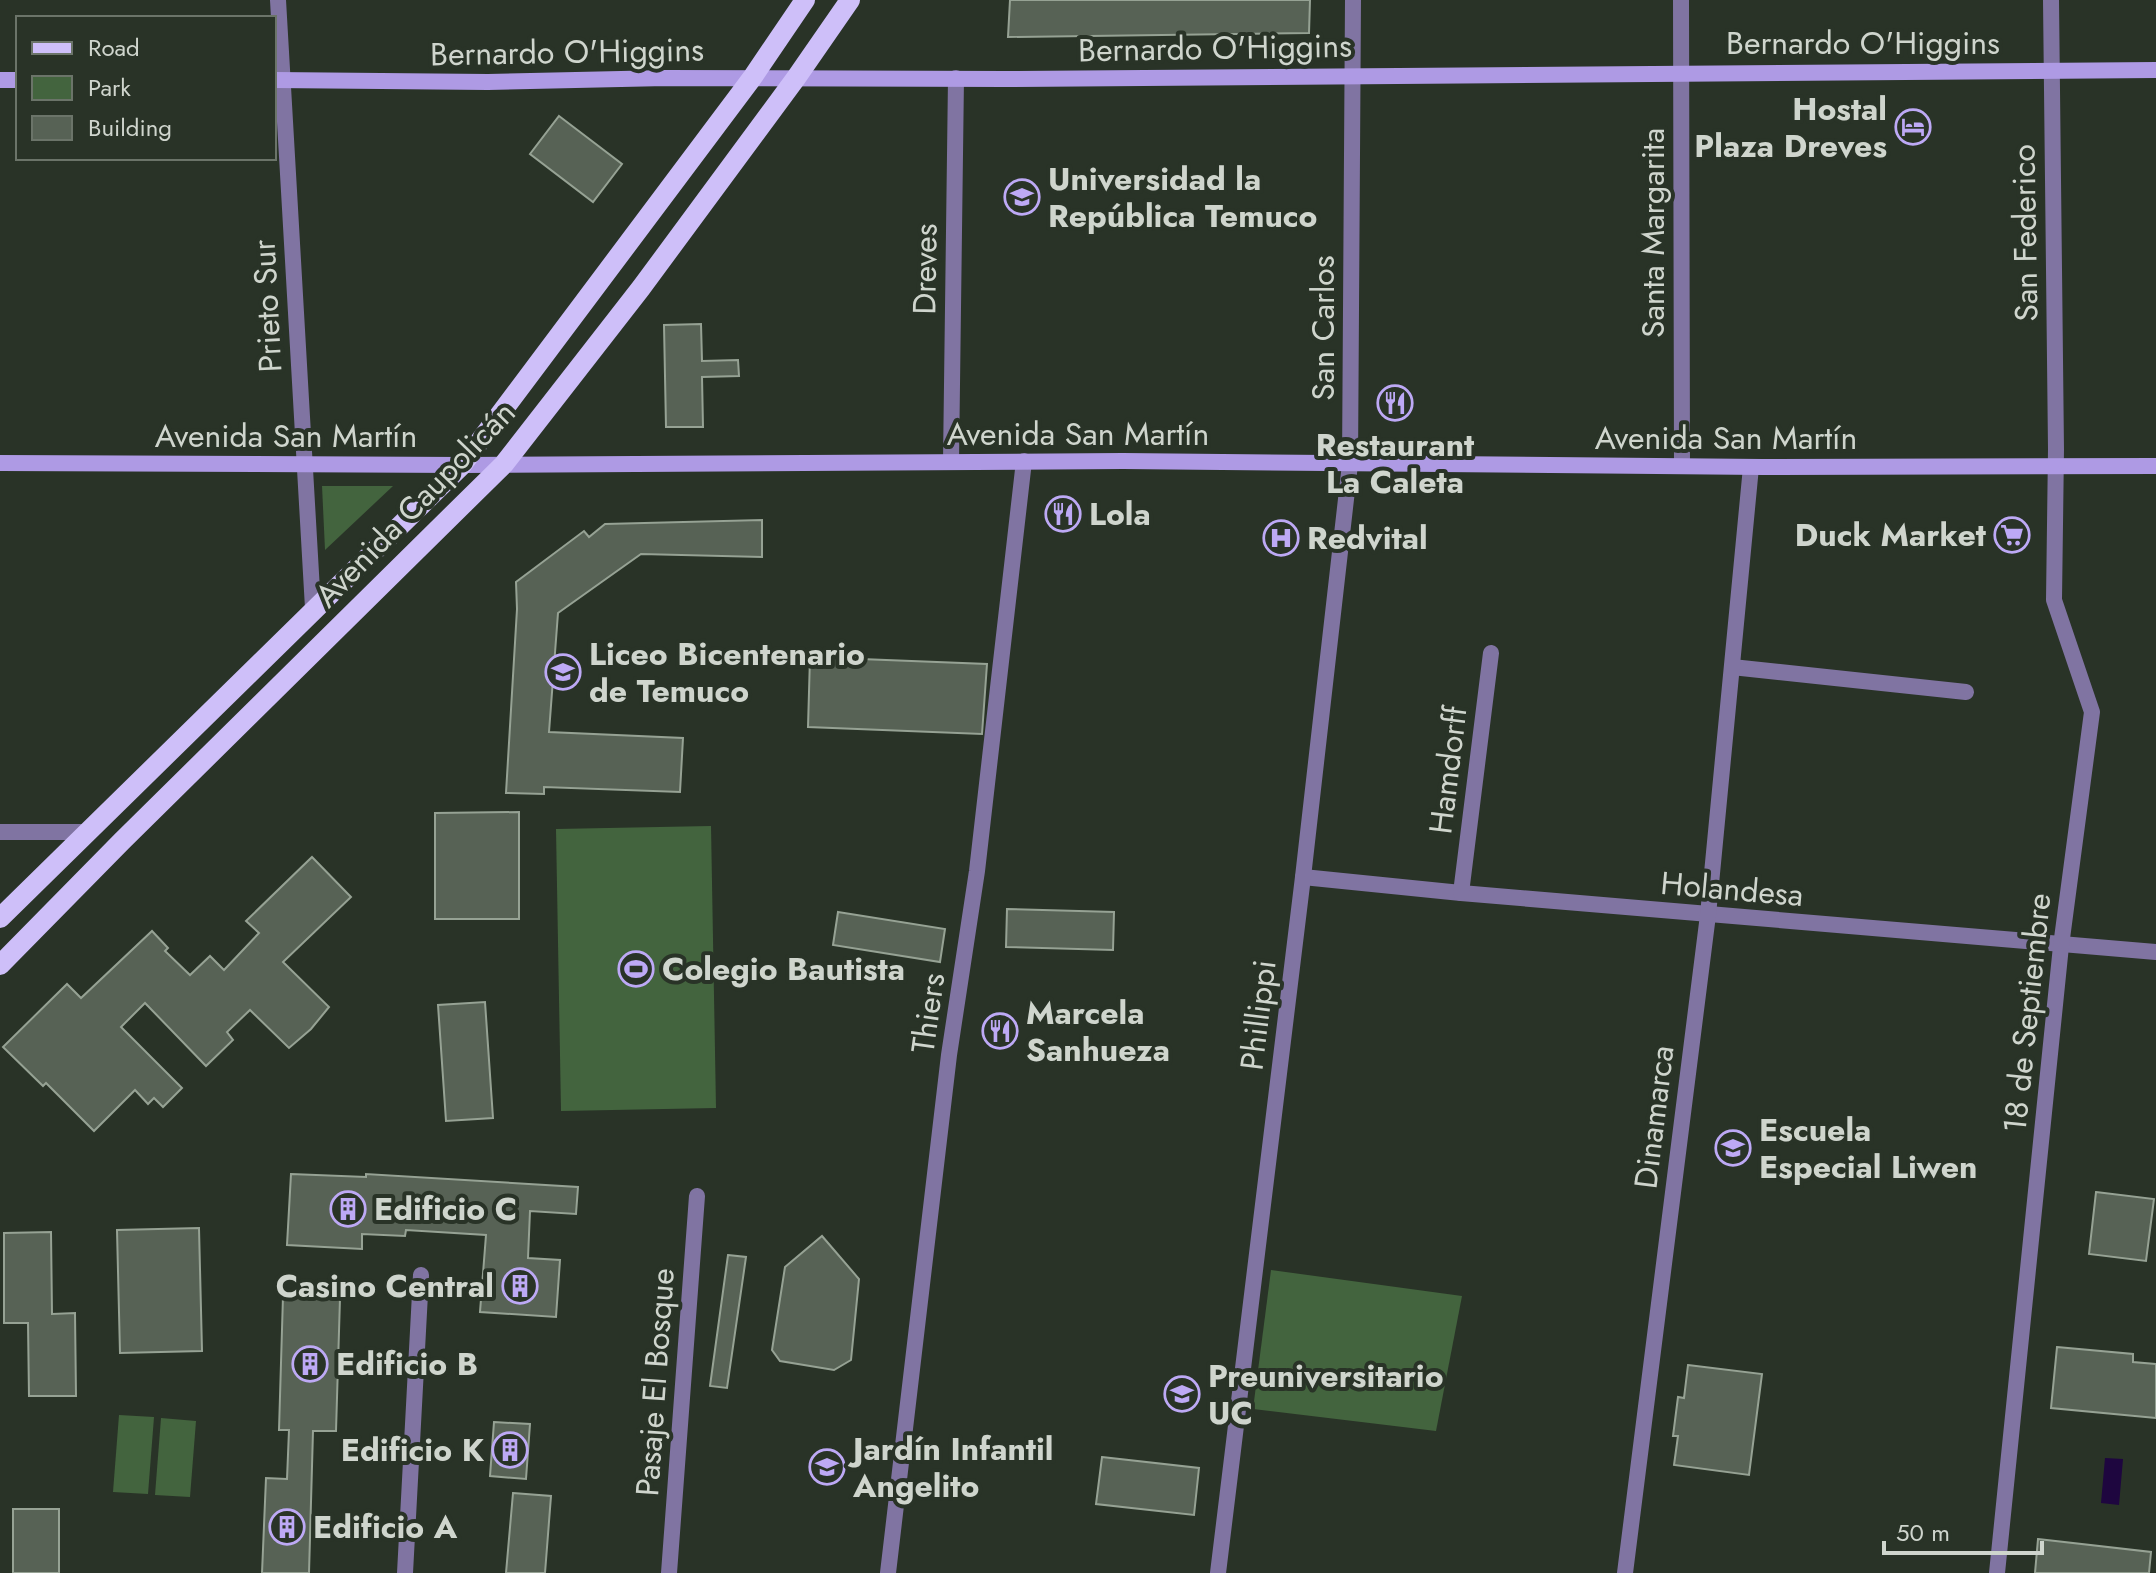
<svg xmlns="http://www.w3.org/2000/svg" width="2156" height="1573" font-family="Jost,sans-serif">
  <style>
    .green { fill: #43643e }
    .water { fill: #1e063f }
    .building { fill: #576255; stroke: #96a294; stroke-width: 2 }
    .lines { fill: none; stroke-linecap: round; stroke-linejoin: round }
    .pedestrian { stroke: #8074a2; stroke-width: 16 }
    .minor { stroke: #8074a2; stroke-width: 16 }
    .secondary { stroke: #ae9ae4; stroke-width: 16 }
    .primary { stroke: #cebff9; stroke-width: 20 }
    .labels { text-anchor: middle; stroke-width: 8; stroke-linejoin: round; paint-order: stroke }
    .street-label { font-size: 32px; fill: #cfd5cd; stroke: #293327 }
    .poi-label { font-size: 32px; font-weight: bold; fill: #cfd5cd; stroke: #293327; text-anchor: start }
  </style>
  <rect width="100%" height="100%" fill="#293327"/>
  <!-- green -->
  <g class="green">
    <path d="M322,486H393L325,550Z"/>
    <path d="M711,826L716,1108L561,1111L556,829Z"/>
    <path d="M1271,1270L1462,1296L1436,1431L1253,1409Z"/>
    <path d="M119,1415L154,1417L148,1494L113,1492Z"/>
    <path d="M161,1418L196,1421L190,1497L155,1495Z"/>
  </g>
  <!-- water -->
  <path class="water" d="M2105,1458L2123,1459L2119,1505L2101,1503Z"/>
  <!-- building -->
  <g class="building">
    <path d="M1010,0H1310L1309,33L1008,37Z"/>
    <path d="M559,116L622,164L593,202L530,154Z"/>
    <path d="M701,324L702,361L738,360L739,376L702,377L703,427H666L664,325Z"/>
    <path d="M762,520V557L641,554L558,613L549,732L683,738L680,792L544,787V794L506,793L517,609L516,582L584,531L589,537L605,524Z"/>
    <path d="M810,657L987,664L982,734L808,727Z"/>
    <path d="M519,812V919H435V813Z"/>
    <path d="M312,857L351,897L283,962L329,1007L311,1029L289,1048L250,1010L227,1032L233,1040L206,1066L145,1003L121,1027L182,1088L163,1107L154,1098L148,1104L135,1090L94,1131L46,1083L43,1086L3,1047L67,984L81,998L152,931L168,948L165,951L190,975L210,956L224,970L259,933L246,921Z"/>
    <path d="M1007,909L1114,912L1113,950L1006,947Z"/>
    <path d="M838,912L945,929L940,962L833,945Z"/>
    <path d="M485,1002L493,1118L446,1121L438,1005Z"/>
    <path d="M291,1174L366,1177V1174L578,1187L576,1214L530,1211L528,1258L560,1260L556,1317L480,1312L486,1235L406,1230L405,1236L362,1234V1249L287,1245Z"/>
    <path d="M2096,1192L2154,1199L2146,1261L2089,1254Z"/>
    <path d="M199,1228L202,1351L120,1353L117,1230Z"/>
    <path d="M51,1232L52,1314L75,1313L76,1396H29L28,1323H4V1233Z"/>
    <path d="M822,1236L859,1279L851,1360L834,1370L780,1361L772,1350L785,1267Z"/>
    <path d="M728,1255L746,1257L727,1388L710,1386Z"/>
    <path d="M283,1296L340,1298L336,1431H313L309,1573H262L266,1478L287,1479L289,1430H279Z"/>
    <path d="M2057,1347L2133,1354V1362L2156,1364V1418L2051,1408Z"/>
    <path d="M1688,1365L1762,1374L1749,1475L1674,1465L1678,1436H1673L1678,1397L1684,1398Z"/>
    <path d="M494,1422L530,1424L526,1479L490,1476Z"/>
    <path d="M1102,1457L1199,1468L1194,1515L1096,1504Z"/>
    <path d="M513,1493L551,1496L545,1573H506Z"/>
    <rect x="13" y="1509" width="46" height="64"/>
    <path d="M2038,1539L2151,1552L2149,1573H2035Z"/>
  </g>
  <g class="lines">
    <!-- pedestrian -->
    <path class="pedestrian" d="M405,1573L421,1275"/>
    <!-- minor -->
    <g class="minor">
      <path d="M278,0L313,608"/>
      <path d="M1681,0L1682,465"/>
      <path d="M951,461L956,78"/>
      <path d="M1732,667L1966,692"/>
      <path d="M0,832H87"/>
      <path d="M1303,877L1461,893L2156,952"/>
      <path d="M1461,893L1491,653"/>
      <path d="M669,1573L697,1196"/>
      <path d="M888,1573L949,1055L977,871L1024,461"/>
      <path d="M1218,1573L1303,877L1350,464L1353,0"/>
      <path d="M1625,1573L1708,915L1751,467"/>
      <path d="M1997,1573L2061,946L2092,712L2054,600L2056,449L2051,0"/>
    </g>
    <!-- secondary -->
    <g class="secondary">
      <path d="M0,80H18"/>
      <path d="M274,80L488,82L666,78L1005,79L2156,70"/>
      <path d="M0,463L462,465L1123,461L1762,467L2156,466"/>
    </g>
    <!-- primary -->
    <g class="primary">
      <path d="M0,918L462,465L752,78L805,0"/>
      <path d="M0,965L122,841L504,464L641,288L796,78L850,0"/>
    </g>
  </g>
  <!-- icons -->
  <defs>
    <symbol id="hotel-ring" viewBox="-11 -11 22 22"><circle r="9.5" fill="#293327" stroke="#bda9f5" stroke-width="1.5"/><path d="M-6-4.5h1.5V1H6V5H4.5V3h-9V5H-6ZM-4 0a1.8 1.8 0 1 1 3.6 0ZM.5 0V-2.5h3Q6-2.5 6 0Z" fill="#bda9f5"/></symbol>
    <symbol id="university-ring" viewBox="-11 -11 22 22"><circle r="9.5" fill="#293327" stroke="#bda9f5" stroke-width="1.5"/><path d="M0-5L7-2L0 1L-7-2ZM-4 1L0 2.5L4 1V4Q0 6-4 4Z" fill="#bda9f5"/></symbol>
    <symbol id="restaurant-ring" viewBox="-11 -11 22 22"><circle r="9.5" fill="#293327" stroke="#bda9f5" stroke-width="1.5"/><path d="M-5-6h1v4h1v-4h1v4h1v-4h1v5L-1.5 .5V6h-2V.5L-5-1ZM5-6V6H3V1.5H1.5Q1.5-4 5-6Z" fill="#bda9f5"/></symbol>
    <symbol id="supermarket-ring" viewBox="-11 -11 22 22"><circle r="9.5" fill="#293327" stroke="#bda9f5" stroke-width="1.5"/><path d="M-6-5.5h2.5l.6 2H6L4.5 2H-2.5L-4.4-4H-6ZM-1.5 3.2a1.3 1.3 0 1 0 .1 0ZM3 3.2a1.3 1.3 0 1 0 .1 0Z" fill="#bda9f5"/></symbol>
    <symbol id="hospital-ring" viewBox="-11 -11 22 22"><circle r="9.5" fill="#293327" stroke="#bda9f5" stroke-width="1.5"/><path d="M-5-5h3v3.5h4V-5h3V5h-3V1.5h-4V5h-3Z" fill="#bda9f5"/></symbol>
    <symbol id="school-ring" viewBox="-11 -11 22 22"><circle r="9.5" fill="#293327" stroke="#bda9f5" stroke-width="1.5"/><path d="M0-5L7-2L0 1L-7-2ZM-4 1L0 2.5L4 1V4Q0 6-4 4Z" fill="#bda9f5"/></symbol>
    <symbol id="stadium-ring" viewBox="-11 -11 22 22"><circle r="9.5" fill="#293327" stroke="#bda9f5" stroke-width="1.5"/><path d="M0-5a6.5 5 0 1 0 0 10a6.5 5 0 1 0 0-10ZM-3.5-1.8h7v3.6h-7Z" fill="#bda9f5"/></symbol>
    <symbol id="building-ring" viewBox="-11 -11 22 22"><circle r="9.5" fill="#293327" stroke="#bda9f5" stroke-width="1.5"/><path d="M-4-6H4V6H1V3H-1V6H-4ZM-2.5-4.3h1.7v1.8h-1.7ZM.8-4.3h1.7v1.8H.8ZM-2.5-1h1.7V.8h-1.7ZM.8-1h1.7V.8H.8Z" fill="#bda9f5"/></symbol>
  </defs>
  <g fill-rule="evenodd">
    <use href="#hotel-ring" x="1893" y="107" width="40" height="40"/>
    <use href="#university-ring" x="1002" y="177" width="40" height="40"/>
    <use href="#restaurant-ring" x="1375" y="383" width="40" height="40"/>
    <use href="#restaurant-ring" x="1043" y="494" width="40" height="40"/>
    <use href="#supermarket-ring" x="1992" y="515" width="40" height="40"/>
    <use href="#hospital-ring" x="1261" y="518" width="40" height="40"/>
    <use href="#school-ring" x="543" y="652" width="40" height="40"/>
    <use href="#stadium-ring" x="616" y="949" width="40" height="40"/>
    <use href="#restaurant-ring" x="980" y="1011" width="40" height="40"/>
    <use href="#school-ring" x="1713" y="1128" width="40" height="40"/>
    <use href="#building-ring" x="328" y="1189" width="40" height="40"/>
    <use href="#building-ring" x="500" y="1266" width="40" height="40"/>
    <use href="#building-ring" x="290" y="1344" width="40" height="40"/>
    <use href="#school-ring" x="1162" y="1374" width="40" height="40"/>
    <use href="#building-ring" x="490" y="1430" width="40" height="40"/>
    <use href="#school-ring" x="807" y="1447" width="40" height="40"/>
    <use href="#building-ring" x="267" y="1507" width="40" height="40"/>
  </g>
  <g class="labels">
    <!-- street labels -->
    <g class="street-label">
      <text x="1863" y="54">Bernardo O'Higgins</text>
      <text transform="translate(1215 48) rotate(-1)" y="11">Bernardo O'Higgins</text>
      <text transform="translate(567 52) rotate(-1)" y="11">Bernardo O'Higgins</text>
      <text transform="translate(1653 233) rotate(-90)" y="11">Santa Margarita</text>
      <text transform="translate(2025 233) rotate(-91)" y="11">San Federico</text>
      <text transform="translate(925 269) rotate(-89)" y="11">Dreves</text>
      <text transform="translate(267 306) rotate(-93)" y="11">Prieto Sur</text>
      <text transform="translate(1323 328) rotate(-90)" y="11">San Carlos</text>
      <text x="1078" y="445">Avenida San Martín</text>
      <text x="286" y="447">Avenida San Martín</text>
      <text x="1726" y="449">Avenida San Martín</text>
      <text transform="translate(415 504) rotate(-46)" y="11">Avenida Caupolicán</text>
      <text transform="translate(1448 770) rotate(-83)" y="11">Hamdorff</text>
      <text transform="translate(1732 889) rotate(5)" y="11">Holandesa</text>
      <text transform="translate(928 1013) rotate(-82)" y="11">Thiers</text>
      <text transform="translate(2027 1013) rotate(-84)" y="11">18 de Septiembre</text>
      <text transform="translate(1258 1015) rotate(-83)" y="11">Phillippi</text>
      <text transform="translate(1654 1117) rotate(-83)" y="11">Dinamarca</text>
      <text transform="translate(655 1382) rotate(-86)" y="11">Pasaje El Bosque</text>
    </g>
    <!-- poi labels -->
    <g class="poi-label">
      <text x="1887" y="120" text-anchor="end">Hostal<tspan x="1887" dy="37">Plaza Dreves</tspan></text>
      <text x="1048" y="190">Universidad la<tspan x="1048" dy="37">República Temuco</tspan></text>
      <text x="1395" y="456" text-anchor="middle">Restaurant<tspan x="1395" dy="37">La Caleta</tspan></text>
      <text x="1089" y="525">Lola</text>
      <text x="1986" y="546" text-anchor="end">Duck Market</text>
      <text x="1307" y="549">Redvital</text>
      <text x="589" y="665">Liceo Bicentenario<tspan x="589" dy="37">de Temuco</tspan></text>
      <text x="662" y="980">Colegio Bautista</text>
      <text x="1026" y="1024">Marcela<tspan x="1026" dy="37">Sanhueza</tspan></text>
      <text x="1759" y="1141">Escuela<tspan x="1759" dy="37">Especial Liwen</tspan></text>
      <text x="374" y="1220">Edificio C</text>
      <text x="494" y="1297" text-anchor="end">Casino Central</text>
      <text x="336" y="1375">Edificio B</text>
      <text x="1208" y="1387">Preuniversitario<tspan x="1208" dy="37">UC</tspan></text>
      <text x="853" y="1460">Jardín Infantil<tspan x="853" dy="37">Angelito</tspan></text>
      <text x="484" y="1461" text-anchor="end">Edificio K</text>
      <text x="313" y="1538">Edificio A</text>
    </g>
  </g>
  <!-- legend -->
  <rect x="16" y="16" width="260" height="144" fill="#293327" stroke="#6b7469" stroke-width="2"/>
  <rect x="32" y="42" width="40" height="12" fill="#cebff9" stroke="#6b7469" stroke-width="2"/>
  <text x="88" y="56" font-size="24" fill="#cfd5cd">Road</text>
  <rect x="32" y="76" width="40" height="24" fill="#43643e" stroke="#6b7469" stroke-width="2"/>
  <text x="88" y="96" font-size="24" fill="#cfd5cd">Park</text>
  <rect x="32" y="116" width="40" height="24" fill="#576255" stroke="#6b7469" stroke-width="2"/>
  <text x="88" y="136" font-size="24" fill="#cfd5cd">Building</text>
  <!-- scale -->
  <path d="M1884 1541v12h158v-12" fill="none" stroke="#cfd5cd" stroke-width="4"/>
  <text x="1896" y="1541" font-size="24" fill="#cfd5cd" stroke="#293327" stroke-width="6" paint-order="stroke">50 m</text>
</svg>
